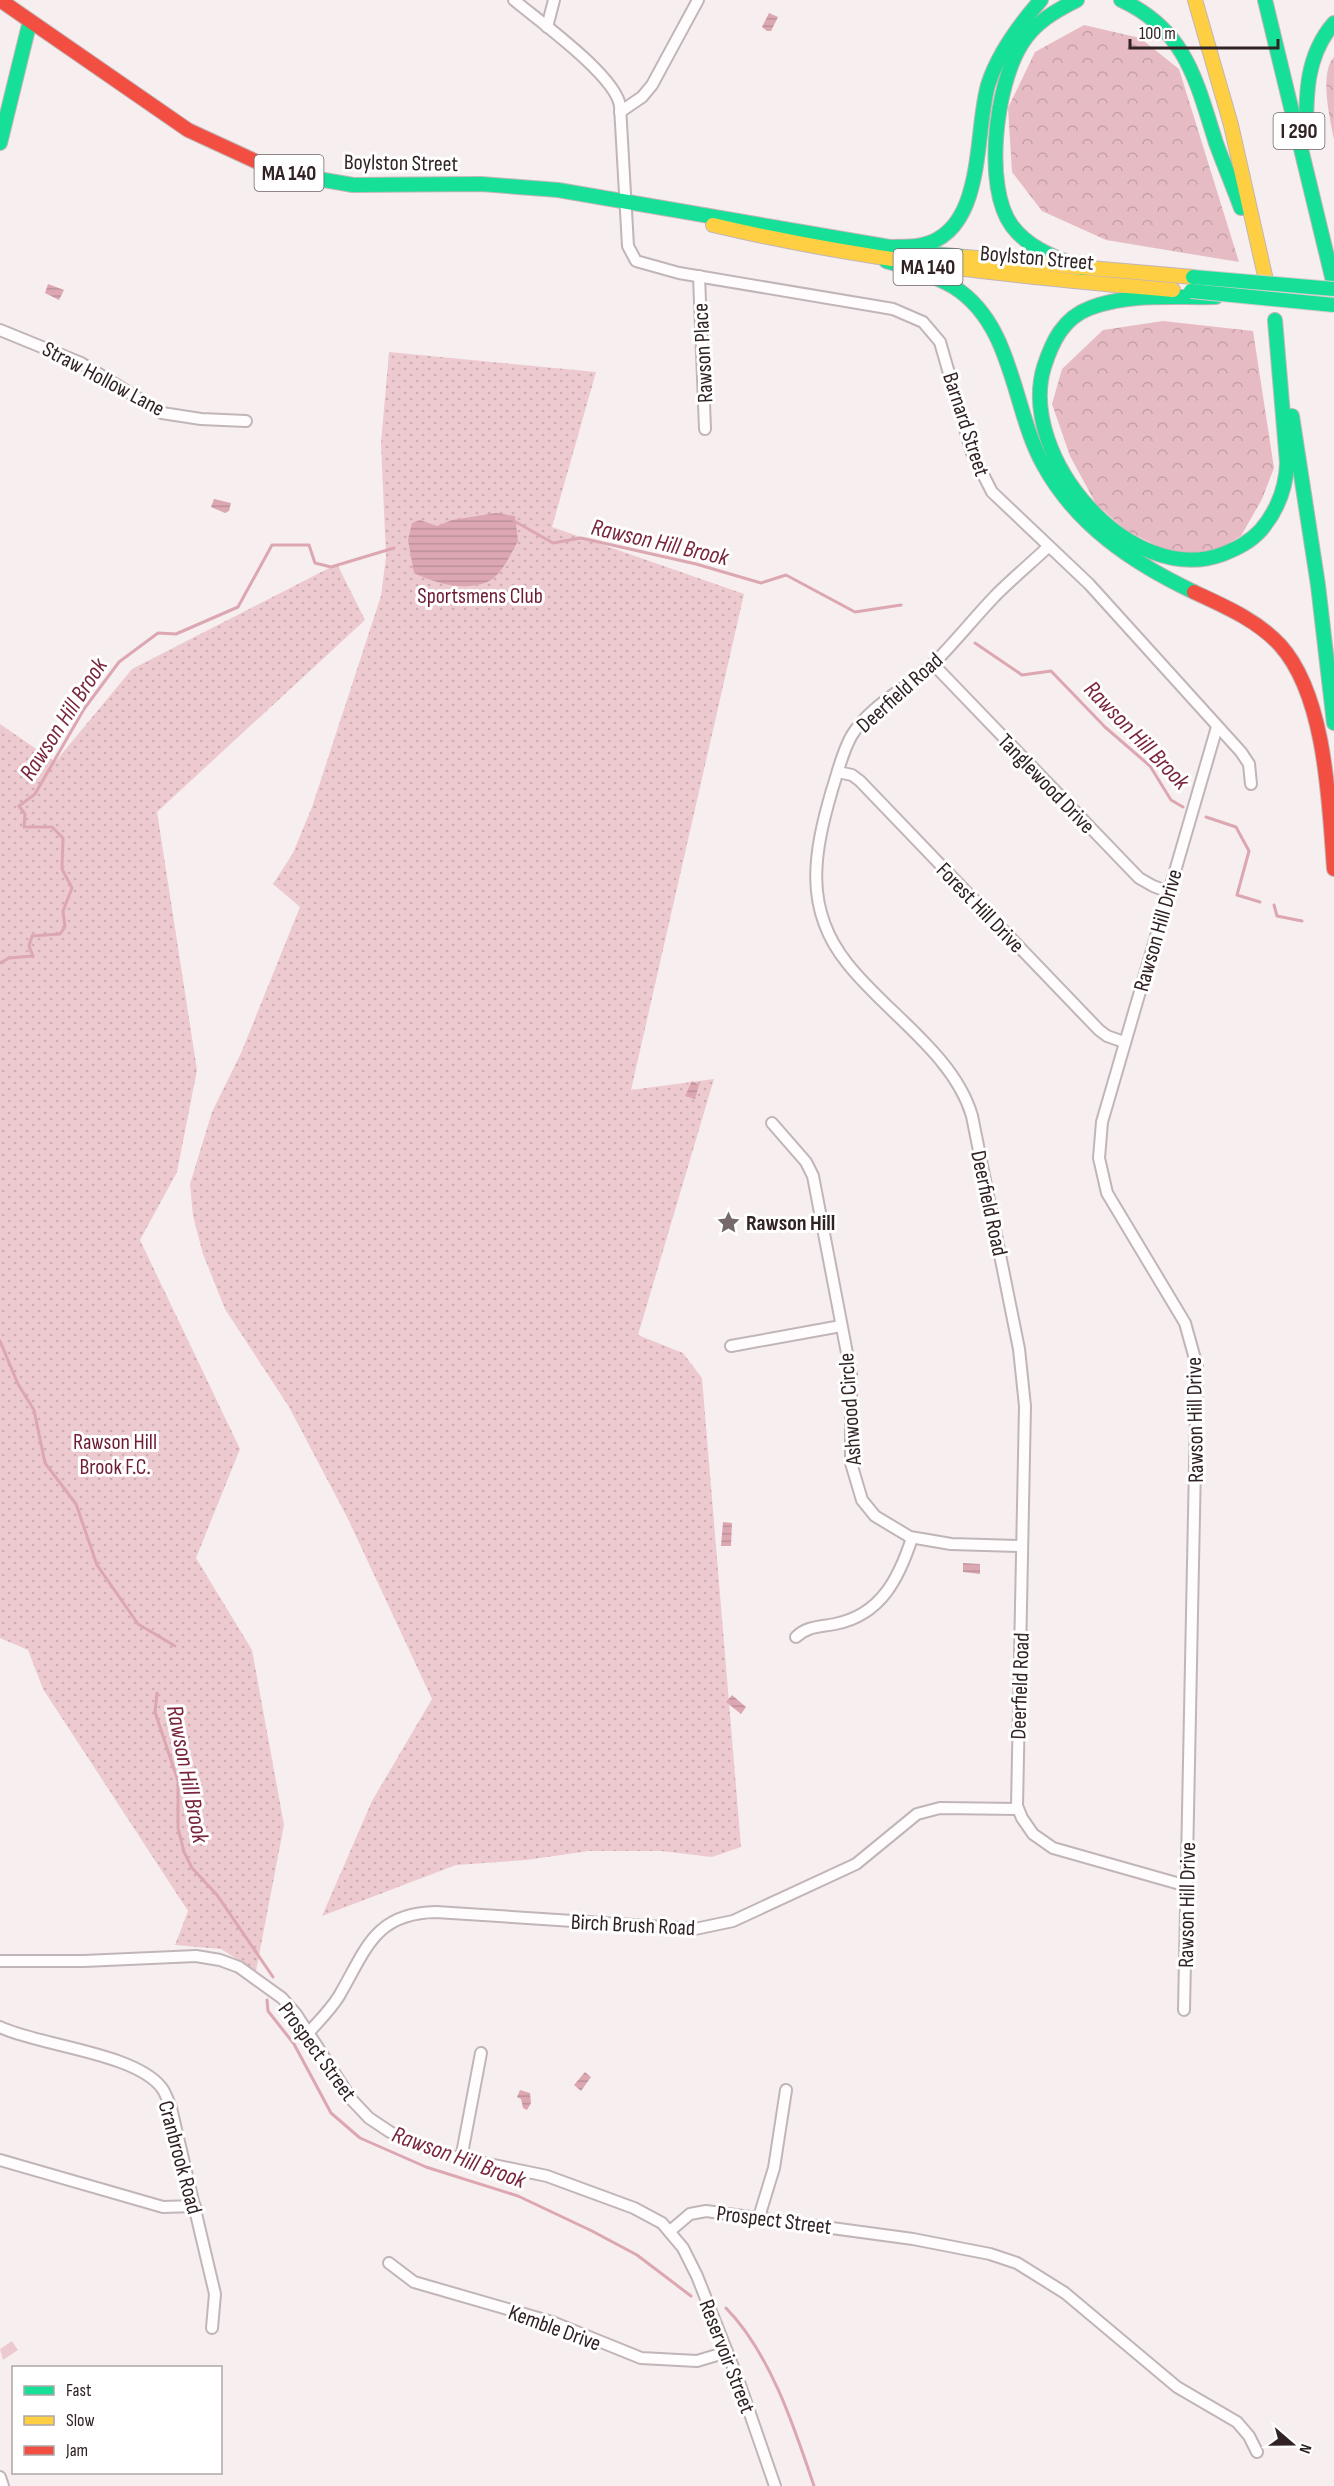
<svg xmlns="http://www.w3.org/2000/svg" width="1334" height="2486" font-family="'Sofia Sans Condensed',sans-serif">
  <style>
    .grass { fill: #edcad0 }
    .forest { fill: url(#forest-crowns) }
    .park { fill: url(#park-dots) }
    .water { fill: url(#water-rules) }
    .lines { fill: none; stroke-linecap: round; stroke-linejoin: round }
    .stream { stroke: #dca7b1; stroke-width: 3 }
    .street-casing { stroke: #c1b5b7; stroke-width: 14 }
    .fast-casing { stroke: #c1b5b7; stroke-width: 16 }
    .slow-casing { stroke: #c1b5b7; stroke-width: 16 }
    .jam-casing { stroke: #c1b5b7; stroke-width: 16 }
    .street { stroke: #fefcfd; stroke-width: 10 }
    .fast { stroke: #16e098; stroke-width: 14 }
    .slow { stroke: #ffcf43; stroke-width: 14 }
    .jam { stroke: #f24e42; stroke-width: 14 }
    .fast-bridge-casing { stroke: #d3ccce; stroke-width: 16; stroke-linecap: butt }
    .fast-bridge { stroke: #16e098; stroke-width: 14 }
    .labels { text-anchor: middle; stroke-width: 6; stroke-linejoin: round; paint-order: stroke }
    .shield { fill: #fff; stroke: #6f6466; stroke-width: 1.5 }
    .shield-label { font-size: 21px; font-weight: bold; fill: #312224 }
    .street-label { font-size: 22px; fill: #312224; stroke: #fff }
    .park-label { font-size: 22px; fill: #6e1b33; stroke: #fff }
    .poi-label { font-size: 22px; font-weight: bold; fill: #312224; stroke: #fff; text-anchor: start }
    .water-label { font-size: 24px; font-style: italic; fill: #79263c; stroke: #fff }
  </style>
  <defs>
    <pattern id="forest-crowns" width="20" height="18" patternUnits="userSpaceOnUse" patternTransform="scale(1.5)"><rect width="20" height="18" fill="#e7bbc3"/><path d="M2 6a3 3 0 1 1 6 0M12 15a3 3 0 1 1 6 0" fill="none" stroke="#c7a0a7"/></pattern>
    <pattern id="park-dots" width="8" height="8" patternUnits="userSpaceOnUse" patternTransform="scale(1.5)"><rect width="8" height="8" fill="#edcad0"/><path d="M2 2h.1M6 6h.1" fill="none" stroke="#ccadb2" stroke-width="1.8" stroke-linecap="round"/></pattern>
    <pattern id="water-rules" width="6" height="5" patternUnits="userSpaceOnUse" patternTransform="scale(1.5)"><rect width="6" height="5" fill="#dca7b1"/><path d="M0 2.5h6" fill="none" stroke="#bd8f98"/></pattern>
  </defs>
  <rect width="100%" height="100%" fill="#f7eef0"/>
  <!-- grass -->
  <path class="grass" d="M12,2341L18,2350L3,2360L0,2349Z"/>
  <!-- forest -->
  <g class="forest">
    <path d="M1084,25L1140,38L1179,69L1239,262L1106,240L1042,211L1012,172L1008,108L1035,52Z"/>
    <path d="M1334,57V139C1330,119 1319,73 1334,57Z"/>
    <path d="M1163,321L1253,331L1274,468L1262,499L1241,536L1212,553L1168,551L1127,531L1096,504L1070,456L1052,404L1062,369L1103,330Z"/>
  </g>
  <!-- park -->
  <g class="park">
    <path d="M389,352L596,372L552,527L744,594L631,1090L714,1079L638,1335L683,1353L702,1378L741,1847L712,1857L661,1851H589L526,1860L456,1865L322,1916L372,1801L432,1699L348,1519L289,1407L225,1309L203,1254L193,1216L190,1184L212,1112L241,1053L300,907L273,884L293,853L312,807L381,596L386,557L381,443Z"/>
    <path d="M337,564L365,620L157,812L197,1070L177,1172L140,1240L240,1449L196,1558L252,1650L284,1825L256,1971L221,1949L175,1945L188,1911L43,1689L28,1650L0,1638V724L55,762L132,669Z"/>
  </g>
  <!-- water -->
  <g class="water">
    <path d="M769,13L778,17L771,31H767L762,27Z"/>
    <path d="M48,284L64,290L59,300L45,293Z"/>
    <path d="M214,499L231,503L229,511L225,513L211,507Z"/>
    <path d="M496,513L515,516L518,541C511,553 501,577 487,582C464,592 435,583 414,573L408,540L412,523L420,520L437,526L452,520Z"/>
    <path d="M692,1081L699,1085L695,1099L685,1096Z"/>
    <path d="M723,1522L732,1523L731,1546H721Z"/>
    <path d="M963,1563L980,1564V1574L963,1572Z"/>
    <path d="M732,1695L746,1707L741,1714L726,1702Z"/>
    <path d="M585,2072L591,2077L581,2091L574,2085Z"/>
    <path d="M520,2090L530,2093L531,2103L527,2110L523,2108L521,2099L517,2097Z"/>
  </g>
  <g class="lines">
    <!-- stream -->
    <g class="stream">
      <path d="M514,521L553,543L581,538L696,564L761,583L786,575L855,612L901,605"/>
      <path d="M975,643L1022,675L1051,671L1105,727L1150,766L1171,800L1183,807"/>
      <path d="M1206,817L1236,827L1249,851L1237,895L1260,902"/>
      <path d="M1274,905L1277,916L1302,921"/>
      <path d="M0,963L9,958L33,956L29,946L32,936L60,934L65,927L63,911L72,888L62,869L63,838L52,827H24L25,814L19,806L35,794L84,709L119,662L158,633L176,634L238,607L272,545H309L315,563L331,567L394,548"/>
      <path d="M0,1341L18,1384L34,1410L45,1463L76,1504L97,1565L138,1624L175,1646"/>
      <path d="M157,1693L155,1712L178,1781V1828L184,1852L192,1868L217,1895L273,1977"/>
      <path d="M267,2000L268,2011L294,2044L331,2113L360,2138L426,2167L518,2196L592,2231L637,2255L691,2296"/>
      <path d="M726,2308C770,2353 794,2426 814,2486"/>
    </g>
    <defs>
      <g id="street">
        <path d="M514,0C539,21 616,76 620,106L628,246L636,261L679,273L893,309L923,322L940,342L972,453L992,492L1089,584L1241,752L1249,764L1251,784"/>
        <path d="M547,27L554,0"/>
        <path d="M620,112L642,97L652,85L698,0"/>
        <path d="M699,276L705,429"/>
        <path d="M0,330L81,363L162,413L201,419L246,421"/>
        <path d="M1048,547C1031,563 1012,579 995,596C974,618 955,642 934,663C908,688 871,704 852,735C842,752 838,772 832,790C814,852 803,908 847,963C885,1012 954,1054 972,1116L1019,1349L1025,1406L1017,1806L1022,1818L1033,1834L1053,1848L1187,1886"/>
        <path d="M933,664L1139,878L1153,886L1169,892"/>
        <path d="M838,772L852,775L860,781L1099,1030L1107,1036L1124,1042"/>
        <path d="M772,1123L806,1162L813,1176L851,1374V1463L862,1500L875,1516L910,1537L951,1544L1022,1546"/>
        <path d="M731,1346L841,1326"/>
        <path d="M796,1637C807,1626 820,1627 835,1624C881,1615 899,1578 912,1538"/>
        <path d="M0,1961H84L196,1956L220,1960L239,1967L282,1998L296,2014L352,2100L369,2118L390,2132L436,2153L547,2176L634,2208L662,2223L683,2248L697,2276L739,2382L775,2486"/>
        <path d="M1184,2010L1197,1366L1185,1323L1107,1193L1099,1158L1102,1122L1217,727"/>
        <path d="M0,2027C41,2046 134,2053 161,2087C166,2093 168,2101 171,2108L215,2294L212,2328"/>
        <path d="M310,2031C320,2020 331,2009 339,1996C366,1950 374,1913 436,1912L695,1929L733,1921L856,1864L917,1814L940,1808L1018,1809"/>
        <path d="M461,2159L481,2053"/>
        <path d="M0,2160L163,2207L195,2206"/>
        <path d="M759,2217L774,2168L786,2090"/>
        <path d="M670,2231L690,2214L706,2211L913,2239L990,2254L1017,2263L1065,2293L1177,2387L1237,2422L1249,2436L1257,2452"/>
        <path d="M389,2263L414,2282L552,2322L641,2358L697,2361L727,2352"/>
        <path d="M0,2477L3,2486"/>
      </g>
      <g id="fast">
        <path d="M1077,0C1055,11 1034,23 1021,45C996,85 983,187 1012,226C1029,249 1057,258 1082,268"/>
        <path d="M1121,0C1186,30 1196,80 1216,143C1224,165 1233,186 1241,208"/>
        <path d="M1265,0L1334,285"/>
        <path d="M1306,135C1306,94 1306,55 1334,23"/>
        <path d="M0,143L30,21"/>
        <path d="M266,166L295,175L353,185L481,184L558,190L925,253L965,257"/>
        <path d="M890,247C900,246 912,248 922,245C986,231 974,134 988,85C998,53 1019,25 1041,0"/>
        <path d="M886,261C909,268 933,275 954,287C1014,325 1012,408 1043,464C1076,525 1133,563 1194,592"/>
        <path d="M1216,297C1174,298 1130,293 1090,308C1063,318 1052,342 1044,367C1017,456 1130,589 1223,554C1238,548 1250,542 1261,530C1277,511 1286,488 1287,463L1275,320"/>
        <path d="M1292,416L1318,585L1334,723"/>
      </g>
      <g id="slow">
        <path d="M1195,0L1231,125L1270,298"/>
        <path d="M713,225C865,261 1018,277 1173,290"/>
        <path d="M965,257L1193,277"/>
      </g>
      <g id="jam">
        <path d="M0,0L188,130L266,166"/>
        <path d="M1194,592C1224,606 1257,620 1280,645C1326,696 1329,803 1334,869"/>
      </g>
    </defs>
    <!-- street casing -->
    <use href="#street" class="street-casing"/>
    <!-- fast casing -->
    <use href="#fast" class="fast-casing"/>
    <!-- slow casing -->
    <use href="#slow" class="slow-casing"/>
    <!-- jam casing -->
    <use href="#jam" class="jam-casing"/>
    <!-- street -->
    <use href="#street" class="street"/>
    <!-- fast -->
    <use href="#fast" class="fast"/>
    <!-- slow -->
    <use href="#slow" class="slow"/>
    <!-- jam -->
    <use href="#jam" class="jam"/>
    <defs>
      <g id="fast-bridge">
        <path d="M1193,277L1334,289"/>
        <path d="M1191,291L1334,305"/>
      </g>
    </defs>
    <!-- fast-bridge casing -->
    <use href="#fast-bridge" class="fast-bridge-casing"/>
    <!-- fast-bridge -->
    <use href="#fast-bridge" class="fast-bridge"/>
  </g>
  <!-- icons -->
  <defs>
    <symbol id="sight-bare" viewBox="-9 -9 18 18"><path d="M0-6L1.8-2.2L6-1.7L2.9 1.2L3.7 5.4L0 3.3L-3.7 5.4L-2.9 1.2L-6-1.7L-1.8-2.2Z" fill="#76696b" stroke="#fff" stroke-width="2.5" paint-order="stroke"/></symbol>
  </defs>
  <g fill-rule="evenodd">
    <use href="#sight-bare" x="712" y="1206" width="33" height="33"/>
  </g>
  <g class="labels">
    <!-- shield labels -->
    <g class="shield">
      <rect x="1273.5" y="113" width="51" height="36" rx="4.5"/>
      <rect x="254.5" y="155" width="69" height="36" rx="4.5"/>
      <rect x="893.5" y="249" width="69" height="36" rx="4.5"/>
    </g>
    <g class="shield-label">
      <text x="1299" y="138">I 290</text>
      <text x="289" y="180">MA 140</text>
      <text x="928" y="274">MA 140</text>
    </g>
    <!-- street labels -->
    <g class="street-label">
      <text transform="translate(401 162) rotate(1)" y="8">Boylston Street</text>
      <text transform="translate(1037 257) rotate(5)" y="8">Boylston Street</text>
      <text transform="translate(702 353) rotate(-93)" y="8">Rawson Place</text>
      <text transform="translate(104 378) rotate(28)" y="8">Straw Hollow Lane</text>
      <text transform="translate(967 424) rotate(72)" y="8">Barnard Street</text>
      <text transform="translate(899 692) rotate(-42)" y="8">Deerfield Road</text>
      <text transform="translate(1047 783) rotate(46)" y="8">Tanglewood Drive</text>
      <text transform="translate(981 907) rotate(46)" y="8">Forest Hill Drive</text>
      <text transform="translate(1157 930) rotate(-74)" y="8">Rawson Hill Drive</text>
      <text transform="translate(990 1203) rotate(78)" y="8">Deerfield Road</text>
      <text transform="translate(849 1409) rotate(-94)" y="8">Ashwood Circle</text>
      <text transform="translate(1194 1420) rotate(-91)" y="8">Rawson Hill Drive</text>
      <text transform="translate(1019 1686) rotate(-88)" y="8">Deerfield Road</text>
      <text transform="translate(1186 1905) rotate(-89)" y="8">Rawson Hill Drive</text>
      <text transform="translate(633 1924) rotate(3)" y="8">Birch Brush Road</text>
      <text transform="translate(318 2051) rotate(54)" y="8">Prospect Street</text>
      <text transform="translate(181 2157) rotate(75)" y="8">Cranbrook Road</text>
      <text transform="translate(774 2219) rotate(7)" y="8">Prospect Street</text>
      <text transform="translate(555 2327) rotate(20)" y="8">Kemble Drive</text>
      <text transform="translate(728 2356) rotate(69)" y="8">Reservoir Street</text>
    </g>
    <!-- park labels -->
    <g class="park-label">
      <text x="480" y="603">Sportsmens Club</text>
      <text x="115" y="1449">Rawson Hill<tspan x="115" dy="25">Brook F.C.</tspan></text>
    </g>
    <!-- poi labels -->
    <g class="poi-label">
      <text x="746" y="1230">Rawson Hill</text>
    </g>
    <!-- water labels -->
    <g class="water-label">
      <text transform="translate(660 542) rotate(13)" y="8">Rawson Hill Brook</text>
      <text transform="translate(63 719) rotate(-57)" y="8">Rawson Hill Brook</text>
      <text transform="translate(1137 735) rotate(46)" y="8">Rawson Hill Brook</text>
      <text transform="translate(188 1774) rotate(79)" y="8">Rawson Hill Brook</text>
      <text transform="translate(459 2157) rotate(20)" y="8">Rawson Hill Brook</text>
    </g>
  </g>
  <!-- legend -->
  <rect x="12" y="2366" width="210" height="108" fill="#ffffff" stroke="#ada7a7" stroke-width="1.5"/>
  <rect x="24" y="2386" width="30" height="9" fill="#16e098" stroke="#ada7a7" stroke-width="1.5"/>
  <text x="66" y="2396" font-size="18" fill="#312224">Fast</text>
  <rect x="24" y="2416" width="30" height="9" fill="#ffcf43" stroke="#ada7a7" stroke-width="1.5"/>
  <text x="66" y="2426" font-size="18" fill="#312224">Slow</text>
  <rect x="24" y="2446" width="30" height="9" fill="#f24e42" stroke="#ada7a7" stroke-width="1.5"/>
  <text x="66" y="2456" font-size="18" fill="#312224">Jam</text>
  <!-- north arrow -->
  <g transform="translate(1292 2444) rotate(110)" stroke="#ffffff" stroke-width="4.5" paint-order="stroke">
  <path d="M0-4.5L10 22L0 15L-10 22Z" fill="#312224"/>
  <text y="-9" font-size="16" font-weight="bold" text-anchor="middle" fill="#312224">N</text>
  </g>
  <!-- scale -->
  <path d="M1130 39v9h148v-9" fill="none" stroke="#312224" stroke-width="3"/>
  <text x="1139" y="39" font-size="18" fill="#312224" stroke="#ffffff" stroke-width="4.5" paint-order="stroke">100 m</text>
</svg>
